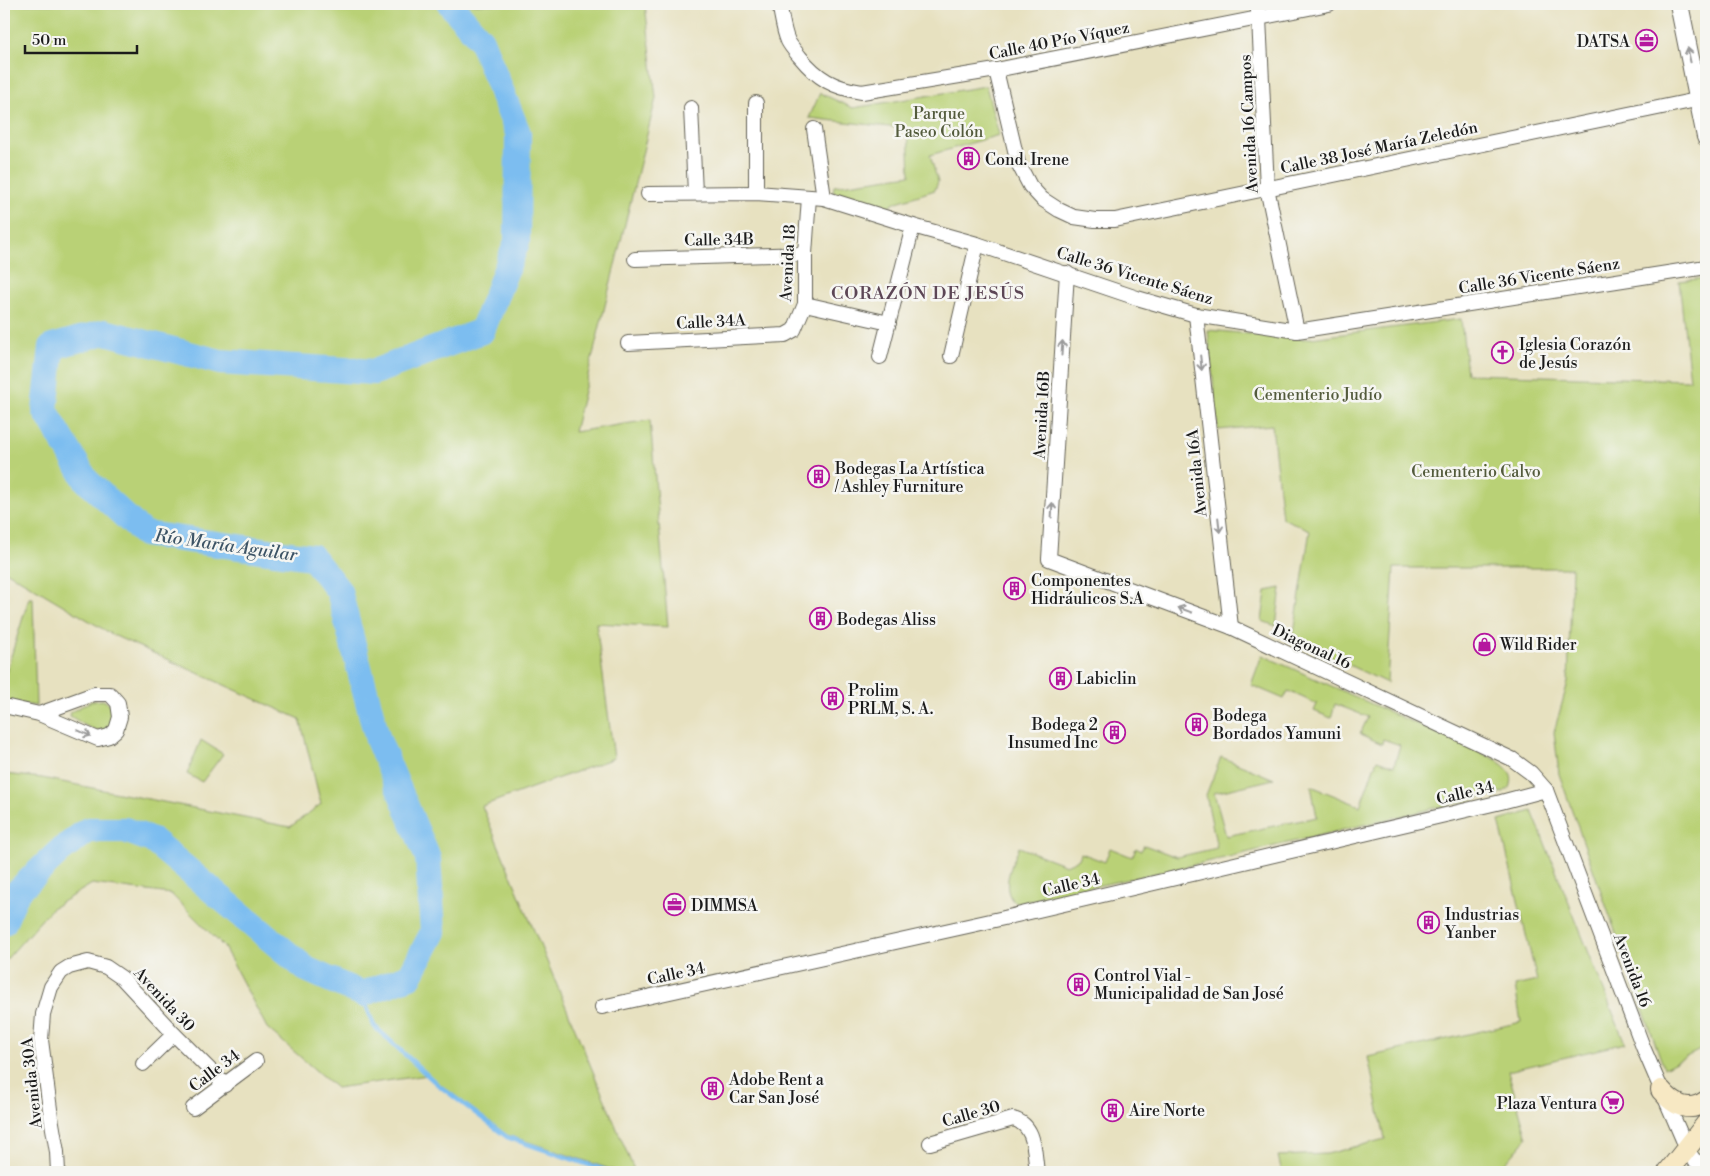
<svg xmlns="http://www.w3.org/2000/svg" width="1710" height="1176" font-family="'Libre Bodoni',serif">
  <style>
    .green { fill: #b9d176; stroke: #6a7649 }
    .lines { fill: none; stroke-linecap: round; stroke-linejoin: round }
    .stream { stroke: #7bbdf0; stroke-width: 4.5 }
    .river { stroke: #7bbdf0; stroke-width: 26 }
    .minor-casing { stroke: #636155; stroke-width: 16 }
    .tertiary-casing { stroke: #636155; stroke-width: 20 }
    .secondary-casing { stroke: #636155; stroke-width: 22 }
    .minor { stroke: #fff; stroke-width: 14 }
    .tertiary { stroke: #fff; stroke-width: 18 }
    .secondary { stroke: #f7e8c3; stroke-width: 20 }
    .rail { stroke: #1c1c1c; stroke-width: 4 }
    .oneway { stroke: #999 }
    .labels { text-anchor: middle; stroke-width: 5; stroke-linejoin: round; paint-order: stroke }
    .street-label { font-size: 16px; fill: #1c1c1c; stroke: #f6f6f2 }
    .poi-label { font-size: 16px; fill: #1c1c1c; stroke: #f6f6f2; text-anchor: start }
    .park-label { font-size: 16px; fill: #535b3c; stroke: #f6f6f2 }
    .neighbourhood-label { font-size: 18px; letter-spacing: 1px; fill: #5c4655; stroke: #f6f6f2 }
    .water-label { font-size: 18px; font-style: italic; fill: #3d5466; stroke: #f6f6f2 }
  </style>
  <rect width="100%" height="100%" fill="#f6f6f2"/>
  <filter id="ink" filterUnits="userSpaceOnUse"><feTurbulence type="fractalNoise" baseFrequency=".02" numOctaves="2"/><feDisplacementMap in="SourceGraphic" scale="10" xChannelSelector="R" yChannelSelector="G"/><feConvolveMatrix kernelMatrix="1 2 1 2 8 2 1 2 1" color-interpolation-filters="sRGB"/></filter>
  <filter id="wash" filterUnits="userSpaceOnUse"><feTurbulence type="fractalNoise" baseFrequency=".0096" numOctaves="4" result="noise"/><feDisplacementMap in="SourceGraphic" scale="20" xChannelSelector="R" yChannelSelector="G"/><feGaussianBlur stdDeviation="1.12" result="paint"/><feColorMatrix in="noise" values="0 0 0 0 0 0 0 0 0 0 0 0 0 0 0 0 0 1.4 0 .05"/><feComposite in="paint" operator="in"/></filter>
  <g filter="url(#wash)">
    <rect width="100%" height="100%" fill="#e7e1c0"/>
    <!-- green -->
    <g class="green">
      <path d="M4,4H645L656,98L574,432L650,420L668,627L596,623L614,758L482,806L635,1172H619L507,1135L428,1075L336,1088L267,1028L224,947L171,894L92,884L52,908L4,962V774L42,778L290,827L321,804L300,719L113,635L4,570Z"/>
      <path d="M986,86L999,135L930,155L938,182L935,190L897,202L886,208L833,192L834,186L910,175L908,129L809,118L820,93L853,108Z"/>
      <path d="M1706,278V1051L1704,1048L1664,1068L1559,774L1554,732L1568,682L1572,568H1394L1387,683L1293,639L1310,530L1282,518L1272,425L1218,430L1208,330L1303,339L1461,319L1467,374L1690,380L1679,281Z"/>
      <path d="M1281,588L1276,626L1262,621L1266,591Z"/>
      <path d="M29,598H33L36,706L4,701V679Z"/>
      <path d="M1262,655L1497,760C1508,770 1515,773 1510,788L1503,792L1220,859L1019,903L1012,900C1001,884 1013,863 1019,847L1066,865L1079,859L1081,853L1105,862L1110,848L1132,857L1136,848L1141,851L1144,845L1177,857L1217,848L1206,795L1221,757L1274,779L1214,793L1226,836L1317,817L1311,786L1360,806L1377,760L1394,766L1400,745L1383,739L1382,744L1360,734L1368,717L1335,704L1331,718L1314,711L1317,704L1288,691L1284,699L1251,685Z"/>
      <path d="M103,700L114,707C115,714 115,720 110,726C99,738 81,722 70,716L71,712L91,701Z"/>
      <path d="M201,740L223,754L202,782L187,774Z"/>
      <path d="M1532,811L1625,1043L1508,1071L1527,1138L1497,1172H1282L1278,1156L1327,1154L1385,1139L1368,1057L1521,1022L1515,986L1537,981L1499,821Z"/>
    </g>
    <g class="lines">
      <!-- stream -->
      <path class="stream" d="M362,994L374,1026L437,1084L507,1137L610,1172"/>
      <!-- river -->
      <path class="river" d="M4,922L17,892L60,851L88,830H125L152,840L306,969L362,994L410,976L433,932L428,858L378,740L339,591L312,557L144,534L86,480L45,410L52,347L105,332L220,362L374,372L482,331L517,242L518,133L481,40L450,4"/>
    </g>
  </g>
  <g filter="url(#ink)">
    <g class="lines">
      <defs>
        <g id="minor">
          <path d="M779,4C782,16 783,30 788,41C791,47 796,52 800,57C818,79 834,88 862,92L996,70L1329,4"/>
          <path d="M1257,4L1259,18L1267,188L1297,331"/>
          <path d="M996,70L1018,163L1030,186L1042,199L1059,210L1074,217L1095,220H1115L1706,98"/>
          <path d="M756,103V193"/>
          <path d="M691,108L695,193"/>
          <path d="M814,129L824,198"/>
          <path d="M648,194L756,193L824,198L913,226L977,244L1137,298L1196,315L1297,331L1706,267"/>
          <path d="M635,259L805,254"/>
          <path d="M1067,273L1049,559L1231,627L1512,759L1531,773L1546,790L1643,1047L1687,1149L1694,1160L1706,1165"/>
          <path d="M805,304L889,323"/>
          <path d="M1196,315L1231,627"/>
          <path d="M628,343L785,335L794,330L805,304V254L809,197"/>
          <path d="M951,356L977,244"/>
          <path d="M880,357L913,226"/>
          <path d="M4,706L39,714L98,739L109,736L116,730L120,717L118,703L110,694H94L39,714"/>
          <path d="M602,1007L1004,918L1501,802L1546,790"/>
          <path d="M143,1064L174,1034"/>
          <path d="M193,1108L256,1061"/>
          <path d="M930,1143L1013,1119C1036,1125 1034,1152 1037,1172"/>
          <path d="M58,1172L57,1152L51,1117L41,1040L43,1014L51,987L61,972L69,967L88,962L106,967L122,978L174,1034L225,1085"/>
        </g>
        <path id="tertiary" d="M1679,4L1706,137"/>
        <g id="secondary">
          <path d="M1661,1090C1673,1104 1688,1114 1706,1101"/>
          <path d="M1668,1172L1706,1124"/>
        </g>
      </defs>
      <!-- minor casing -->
      <use href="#minor" class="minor-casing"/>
      <!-- tertiary casing -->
      <use href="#tertiary" class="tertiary-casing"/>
      <!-- secondary casing -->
      <use href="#secondary" class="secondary-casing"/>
      <!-- minor -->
      <use href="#minor" class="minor"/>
      <!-- tertiary -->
      <use href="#tertiary" class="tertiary"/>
      <!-- secondary -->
      <use href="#secondary" class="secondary"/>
      <!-- rail -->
      <path class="rail" d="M1703,1172L1706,1169"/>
    </g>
    <!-- one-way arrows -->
    <defs><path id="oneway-shaft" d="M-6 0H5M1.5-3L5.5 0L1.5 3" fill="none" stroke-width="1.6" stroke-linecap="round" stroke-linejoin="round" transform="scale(1.25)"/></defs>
    <g class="oneway">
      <use href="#oneway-shaft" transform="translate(1689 55) rotate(-102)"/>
      <use href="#oneway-shaft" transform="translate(1062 348) rotate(-86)"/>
      <use href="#oneway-shaft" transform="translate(1201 363) rotate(84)"/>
      <use href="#oneway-shaft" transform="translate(1052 510) rotate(-87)"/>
      <use href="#oneway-shaft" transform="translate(1219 525) rotate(84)"/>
      <use href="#oneway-shaft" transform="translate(1185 610) rotate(-159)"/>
      <use href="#oneway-shaft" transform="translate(84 733) rotate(24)"/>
    </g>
  </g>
  <!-- icons -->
  <defs>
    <symbol id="office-ring" viewBox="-11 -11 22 22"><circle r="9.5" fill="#f6f6f2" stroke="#b5179e" stroke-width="1.5"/><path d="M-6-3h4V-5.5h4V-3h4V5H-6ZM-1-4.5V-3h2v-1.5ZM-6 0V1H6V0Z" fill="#b5179e"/></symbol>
    <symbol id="building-ring" viewBox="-11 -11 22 22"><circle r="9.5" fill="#f6f6f2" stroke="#b5179e" stroke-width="1.5"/><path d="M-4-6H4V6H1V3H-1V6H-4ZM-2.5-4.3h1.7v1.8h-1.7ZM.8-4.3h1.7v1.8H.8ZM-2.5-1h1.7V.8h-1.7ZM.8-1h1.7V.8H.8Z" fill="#b5179e"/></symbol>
    <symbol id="church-ring" viewBox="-11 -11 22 22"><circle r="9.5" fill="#f6f6f2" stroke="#b5179e" stroke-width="1.5"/><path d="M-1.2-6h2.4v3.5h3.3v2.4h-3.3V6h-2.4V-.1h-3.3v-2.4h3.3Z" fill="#b5179e"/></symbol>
    <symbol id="shop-ring" viewBox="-11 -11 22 22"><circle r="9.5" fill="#f6f6f2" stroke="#b5179e" stroke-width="1.5"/><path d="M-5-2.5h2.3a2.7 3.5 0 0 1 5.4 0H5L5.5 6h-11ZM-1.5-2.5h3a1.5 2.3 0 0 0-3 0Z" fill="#b5179e"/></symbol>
    <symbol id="supermarket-ring" viewBox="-11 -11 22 22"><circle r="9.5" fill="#f6f6f2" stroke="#b5179e" stroke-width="1.5"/><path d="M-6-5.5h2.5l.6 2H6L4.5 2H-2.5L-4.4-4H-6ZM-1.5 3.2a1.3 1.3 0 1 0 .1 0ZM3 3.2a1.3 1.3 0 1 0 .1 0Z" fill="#b5179e"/></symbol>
  </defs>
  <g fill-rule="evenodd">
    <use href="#office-ring" x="1634" y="28" width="25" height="25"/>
    <use href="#building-ring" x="956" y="146" width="25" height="25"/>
    <use href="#church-ring" x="1490" y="340" width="25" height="25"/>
    <use href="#building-ring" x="806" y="464" width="25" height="25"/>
    <use href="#building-ring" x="1002" y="576" width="25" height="25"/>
    <use href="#building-ring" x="808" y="606" width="25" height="25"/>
    <use href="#shop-ring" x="1472" y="632" width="25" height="25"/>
    <use href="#building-ring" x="1048" y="666" width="25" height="25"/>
    <use href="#building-ring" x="820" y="686" width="25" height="25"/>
    <use href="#building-ring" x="1184" y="712" width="25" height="25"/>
    <use href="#building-ring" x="1102" y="720" width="25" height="25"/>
    <use href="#office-ring" x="662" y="892" width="25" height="25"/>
    <use href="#building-ring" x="1416" y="910" width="25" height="25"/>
    <use href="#building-ring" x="1066" y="972" width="25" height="25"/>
    <use href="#building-ring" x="700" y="1076" width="25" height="25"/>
    <use href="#supermarket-ring" x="1600" y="1090" width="25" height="25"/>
    <use href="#building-ring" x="1100" y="1098" width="25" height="25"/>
  </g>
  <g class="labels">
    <!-- street labels -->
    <g class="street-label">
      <text transform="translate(1059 40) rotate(-11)" y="6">Calle 40 Pío Víquez</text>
      <text transform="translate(1248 124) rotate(-93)" y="6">Avenida 16 Campos</text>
      <text transform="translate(1379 147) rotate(-12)" y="6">Calle 38 José María Zeledón</text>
      <text transform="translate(719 239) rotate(-1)" y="6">Calle 34B</text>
      <text transform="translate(787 263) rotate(-87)" y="6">Avenida 18</text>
      <text transform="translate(1135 275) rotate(17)" y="6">Calle 36 Vicente Sáenz</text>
      <text transform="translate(1539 275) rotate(-9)" y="6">Calle 36 Vicente Sáenz</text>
      <text transform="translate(711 321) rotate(-3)" y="6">Calle 34A</text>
      <text transform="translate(1041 415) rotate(-87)" y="6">Avenida 16B</text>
      <text transform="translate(1196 473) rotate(-96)" y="6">Avenida 16A</text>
      <text transform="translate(1312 646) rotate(25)" y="6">Diagonal 16</text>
      <text transform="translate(1465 792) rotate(-13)" y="6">Calle 34</text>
      <text transform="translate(1071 884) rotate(-13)" y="6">Calle 34</text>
      <text transform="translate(1633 970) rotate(69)" y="6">Avenida 16</text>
      <text transform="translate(676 973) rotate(-12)" y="6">Calle 34</text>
      <text transform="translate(165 999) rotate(47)" y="6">Avenida 30</text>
      <text transform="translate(214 1070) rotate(-37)" y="6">Calle 34</text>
      <text transform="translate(31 1083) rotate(-96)" y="6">Avenida 30A</text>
      <text transform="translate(971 1113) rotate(-16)" y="6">Calle 30</text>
    </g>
    <!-- poi labels -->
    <g class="poi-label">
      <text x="1630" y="47" text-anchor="end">DATSA</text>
      <text x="985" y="165">Cond. Irene</text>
      <text x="1519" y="350">Iglesia Corazón<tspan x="1519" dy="18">de Jesús</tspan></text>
      <text x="835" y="474">Bodegas La Artística<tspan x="835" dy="18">/ Ashley Furniture</tspan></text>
      <text x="1031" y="586">Componentes<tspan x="1031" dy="18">Hidráulicos S.A</tspan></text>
      <text x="837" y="625">Bodegas Aliss</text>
      <text x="1500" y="650">Wild Rider</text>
      <text x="1076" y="684">Labiclin</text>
      <text x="848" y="696">Prolim<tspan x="848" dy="18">PRLM, S. A.</tspan></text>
      <text x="1213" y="721">Bodega<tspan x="1213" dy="18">Bordados Yamuni</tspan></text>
      <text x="1098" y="730" text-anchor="end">Bodega 2<tspan x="1098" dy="18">Insumed Inc</tspan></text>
      <text x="691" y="911">DIMMSA</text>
      <text x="1445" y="920">Industrias<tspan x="1445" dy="18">Yanber</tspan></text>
      <text x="1094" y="981">Control Vial -<tspan x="1094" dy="18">Municipalidad de San José</tspan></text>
      <text x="729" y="1085">Adobe Rent a<tspan x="729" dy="18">Car San José</tspan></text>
      <text x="1597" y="1109" text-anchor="end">Plaza Ventura</text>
      <text x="1129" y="1116">Aire Norte</text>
    </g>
    <!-- park labels -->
    <g class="park-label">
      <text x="939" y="119">Parque<tspan x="939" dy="18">Paseo Colón</tspan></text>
      <text x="1318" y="400">Cementerio Judío</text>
      <text x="1476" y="477">Cementerio Calvo</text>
    </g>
    <!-- neighbourhood labels -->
    <g class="neighbourhood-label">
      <text x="928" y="299">CORAZÓN DE JESÚS</text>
    </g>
    <!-- water labels -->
    <g class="water-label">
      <text transform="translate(226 545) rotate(8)" y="6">Río María Aguilar</text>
    </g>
  </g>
  <!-- margin -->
  <rect width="1710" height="1176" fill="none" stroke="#f6f6f2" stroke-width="20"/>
  <!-- scale -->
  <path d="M25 45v8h112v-8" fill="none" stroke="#1c1c1c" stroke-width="2.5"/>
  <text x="32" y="45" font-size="15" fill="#1c1c1c" stroke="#f6f6f2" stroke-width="4" paint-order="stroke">50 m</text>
</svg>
